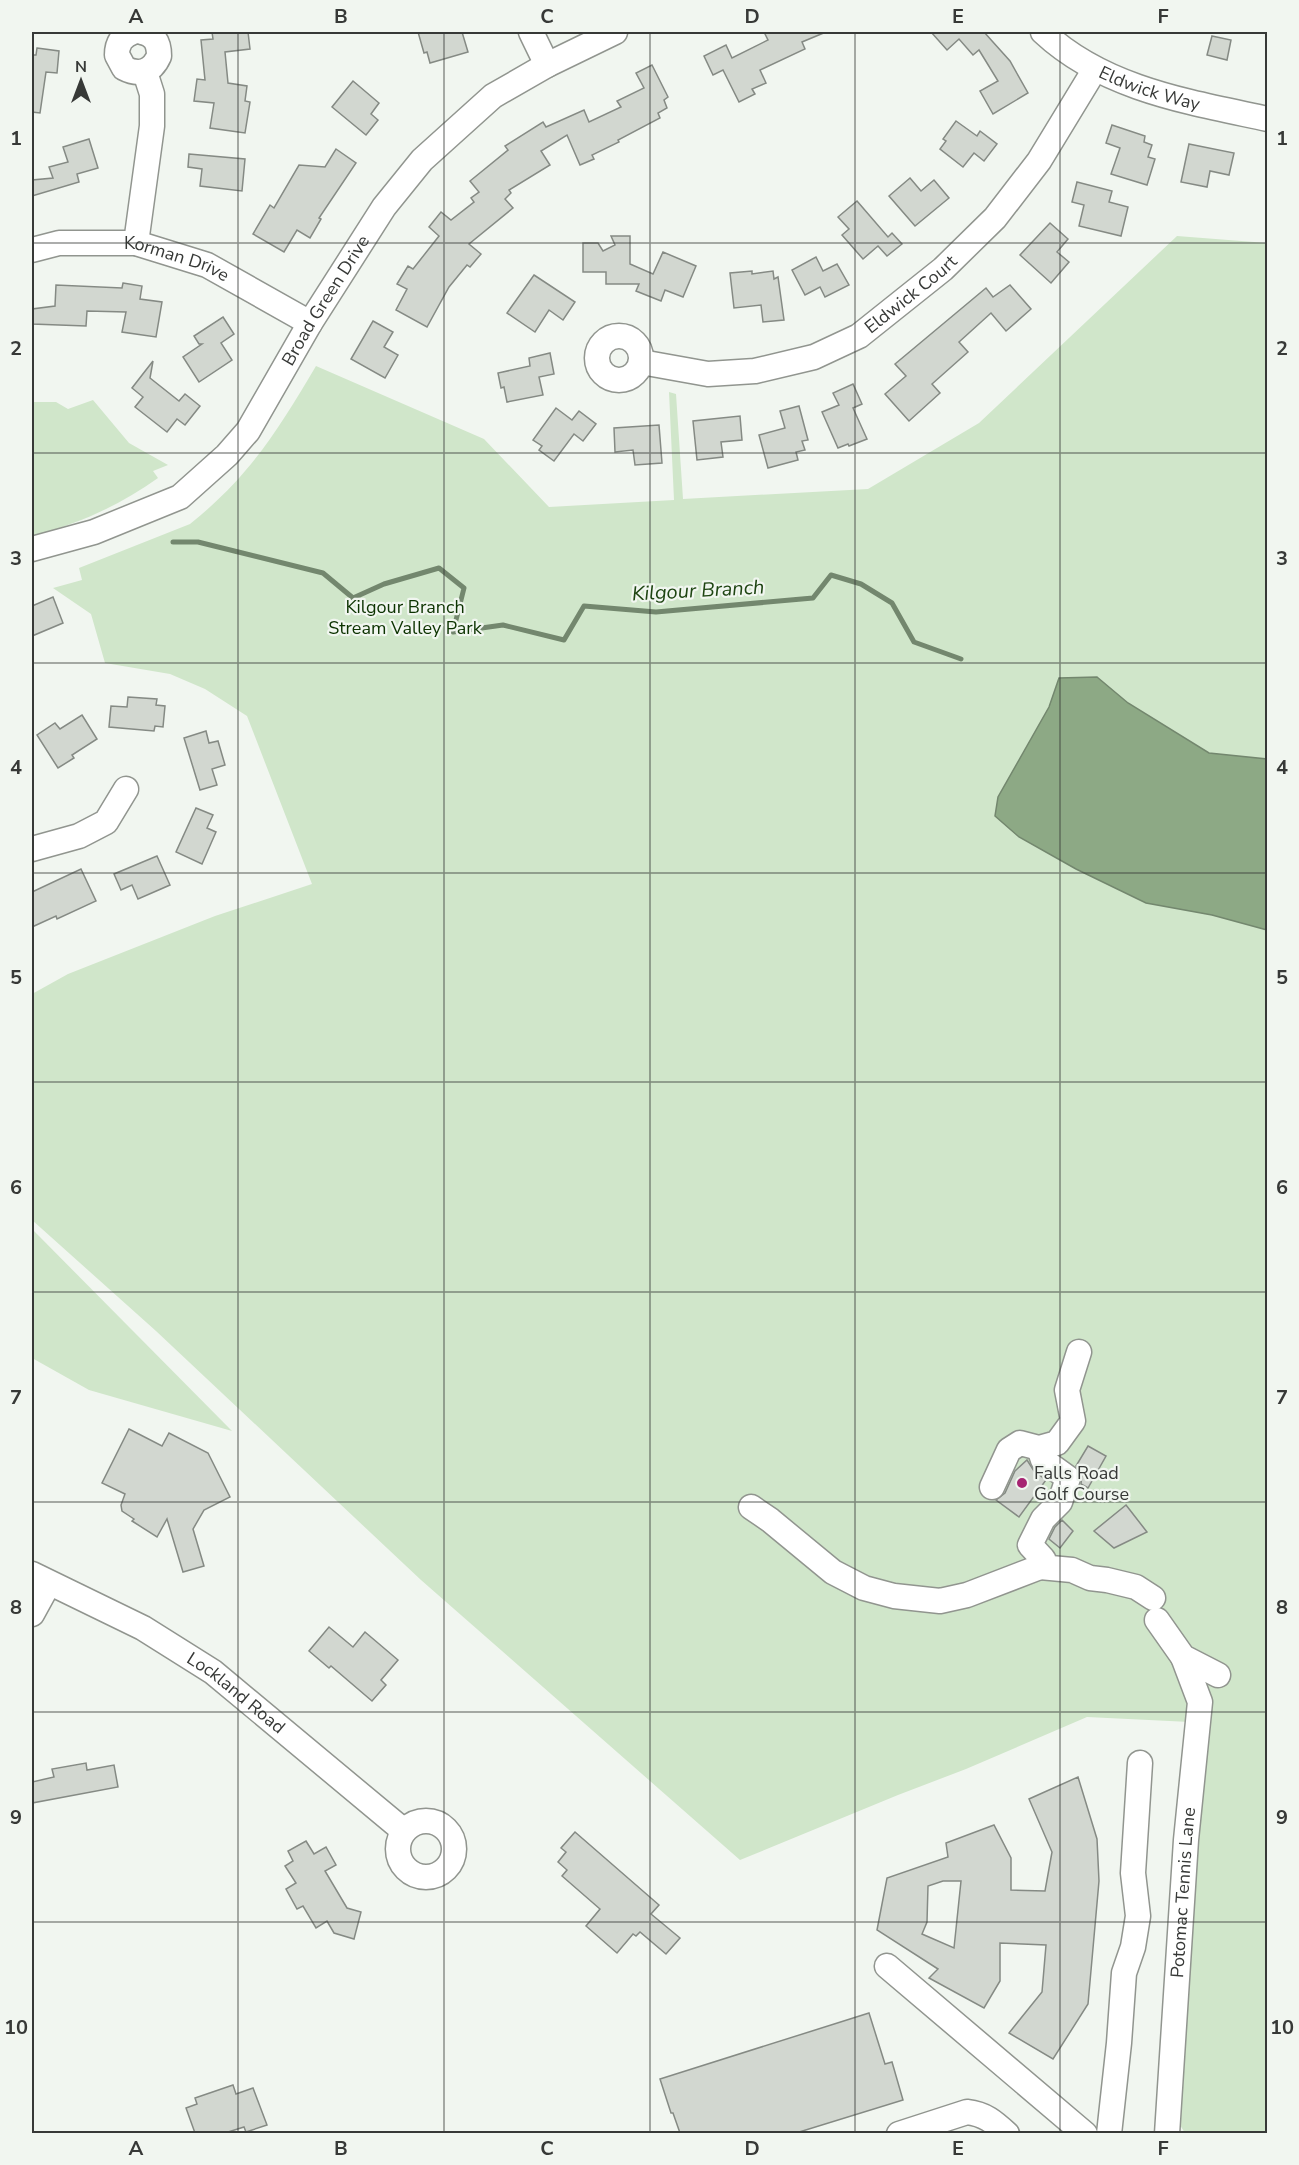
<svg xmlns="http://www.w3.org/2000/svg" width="1299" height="2165" font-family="'Nunito Sans',sans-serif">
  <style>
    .green { fill: #d0e6ca }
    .water { fill: #8da985; stroke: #73876e; stroke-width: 1.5 }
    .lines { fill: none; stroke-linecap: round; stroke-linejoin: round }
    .stream { stroke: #73876e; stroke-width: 5 }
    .building { fill: #d2d7d0; stroke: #858a84; stroke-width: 1.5; fill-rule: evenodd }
    .minor-casing { stroke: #91958f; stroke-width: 27 }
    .minor { stroke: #fff; stroke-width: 24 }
    .grid { fill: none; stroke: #373937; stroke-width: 1.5; stroke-opacity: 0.55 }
    .poi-dot { fill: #a62472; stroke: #f1f6f0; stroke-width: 2 }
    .labels { text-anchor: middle; stroke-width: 4.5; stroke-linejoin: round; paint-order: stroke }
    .street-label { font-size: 18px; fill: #373937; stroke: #f1f6f0 }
    .park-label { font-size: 18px; fill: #0c3300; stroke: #f1f6f0 }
    .poi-label { font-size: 18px; fill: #373937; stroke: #f1f6f0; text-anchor: start }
    .water-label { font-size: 20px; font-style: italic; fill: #1e4512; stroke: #f1f6f0 }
    .neatline { fill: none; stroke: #373937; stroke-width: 2 }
    .grid-label { font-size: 20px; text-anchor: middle; font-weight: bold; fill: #373937 }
  </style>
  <rect width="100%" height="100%" fill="#f1f6f0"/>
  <!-- green -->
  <g class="green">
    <path d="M1177,236L1267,243V2133H1185L1162,2097L1190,1722L1087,1717L966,1769L898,1795L740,1860L421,1580L156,1331L32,1220V994L68,974L215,916L312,884L247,716L205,689L170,674L105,663L91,614L53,588L82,580L79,568L190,524C250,476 278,430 316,366L484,439L549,507L674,500L669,392L676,394L683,499L868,489L979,423Z"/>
    <path d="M93,400L129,443L168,465L153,471L158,478C119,506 78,524 32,536V402H56L68,409Z"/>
    <path d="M32,1229L232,1431L89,1390L32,1358Z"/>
  </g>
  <!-- water -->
  <path class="water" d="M1097,677L1128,703L1209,753L1267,759V930L1212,915L1146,903L1076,869L1019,837L995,816L998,797L1049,707L1059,678Z"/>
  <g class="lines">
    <!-- stream -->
    <path class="stream" d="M173,542H198L323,573L353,598L384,584L439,568L464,588L453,632L503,625L564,640L584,606L656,612L813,598L831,575L861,584L892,603L914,642L961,659"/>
  </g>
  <!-- building -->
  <g class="building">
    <path d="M212,32H248L250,49L225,52L228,83L247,86L245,101L250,102L245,133L210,128L214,103L194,101L197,79L205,80L201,40L213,39Z"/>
    <path d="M418,32H462L468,52L430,63L427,52L424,53Z"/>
    <path d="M764,32H826L802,42L805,49L760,70L766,83L752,89L755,94L739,102L723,70L713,75L704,56L726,45L732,58L768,40Z"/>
    <path d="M931,32H984L1010,61L1028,93L993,114L980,91L998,81L979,50L973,55L959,39L947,50Z"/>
    <path d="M1212,36L1231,40L1227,60L1207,55Z"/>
    <path d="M37,48L59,51L57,73L46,72L40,113L32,112V55H36Z"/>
    <path d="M652,65L668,97L664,100L667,108L658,113L660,118L618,140L619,142L592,155L594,159L580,165L567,135L541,151L550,165L509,190L511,193L505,199L513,208L469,244L481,254L470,267L467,265L449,287L427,327L396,310L407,289L397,284L408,266L413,269L439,236L429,227L441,212L451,220L474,202L471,198L479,192L470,181L508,150L505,146L543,122L546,127L584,110L589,122L621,107L617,101L644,88L636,73Z"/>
    <path d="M353,81L379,103L371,114L378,120L366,135L332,107Z"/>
    <path d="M956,121L977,136L980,131L997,144L984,161L974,153L963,167L940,149L946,141L943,139Z"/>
    <path d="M1112,125L1145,136L1144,142L1152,145L1148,157L1155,159L1147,185L1111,174L1120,148L1106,143Z"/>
    <path d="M89,139L98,168L77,174L79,182L32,196V180L53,178L49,167L68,162L63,147Z"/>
    <path d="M1189,144L1234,153L1229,175L1210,171L1207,187L1181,182Z"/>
    <path d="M336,149L356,163L319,218L321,219L310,238L297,230L284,252L253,234L270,205L274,208L299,165L325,167Z"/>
    <path d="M189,154L245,159L242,191L200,186L202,169L188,167Z"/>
    <path d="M910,178L921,191L934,180L949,198L915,226L889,196Z"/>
    <path d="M1077,182L1112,191L1109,202L1128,207L1121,236L1079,226L1084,205L1072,202Z"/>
    <path d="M857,201L888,237L892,233L902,244L887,256L878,246L863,259L842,235L849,229L838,217Z"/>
    <path d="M1050,223L1068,239L1057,252L1069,262L1051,283L1020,255Z"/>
    <path d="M611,236H630V264L653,274L663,252L696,266L683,297L665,290L661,301L636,291L639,284H606V272H583V243H598L603,251L615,245Z"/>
    <path d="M816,257L823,271L837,264L849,285L825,297L820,287L805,295L792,270Z"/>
    <path d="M752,271V274L773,271L774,279L778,277L784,320L763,322L761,305L734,308L730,273Z"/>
    <path d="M534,275L575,302L563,320L549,310L535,332L507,313Z"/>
    <path d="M123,283L142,286L140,299L162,302L156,337L122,332L126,312L87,311L86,326L32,324V309L55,306L56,285L122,288Z"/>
    <path d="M1010,285L1031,309L1006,331L991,313L959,342L968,352L932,384L940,393L909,421L885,394L906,376L895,364L986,288L993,297Z"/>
    <path d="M223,317L234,334L221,343L232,360L199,382L183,357L202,344H199L194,336Z"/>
    <path d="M373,321L393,332L384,347L398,355L385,378L351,359Z"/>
    <path d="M550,353L554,374L539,377L543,395L507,402L504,387L501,388L498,373L530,366L529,358Z"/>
    <path d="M153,361L150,378L179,401L185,394L200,406L185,425L177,419L167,432L135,407L143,397L132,388Z"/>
    <path d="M853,384L862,404L853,408L867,439L849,446L848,444L838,448L822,412L839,405L833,393Z"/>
    <path d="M799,406L808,440L802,441L805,450L796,452L798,460L768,468L759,435L785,428L780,411Z"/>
    <path d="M556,408L572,420L579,411L596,424L583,441L574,434L554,461L539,450L542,446L533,440Z"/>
    <path d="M740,416L742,440L721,442L723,457L697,460L693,421Z"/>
    <path d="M659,425L662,463L635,465L633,450L615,452L614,428Z"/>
    <path d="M53,597L63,623L32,636V606Z"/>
    <path d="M128,697L157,699L156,705L165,706L163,727L155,726L154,731L109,727L111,706L127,707Z"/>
    <path d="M82,715L97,739L72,755L74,758L58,768L37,735L55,723L60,729Z"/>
    <path d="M206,731L209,743L218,741L225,765L212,769L217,785L200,790L184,738Z"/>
    <path d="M196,808L213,815L207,828L216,832L202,864L176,852Z"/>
    <path d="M157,856L170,885L138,899L132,885L121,890L114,874Z"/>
    <path d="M81,869L96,901L57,919L56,916L32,927V892Z"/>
    <path d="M129,1429L162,1446L169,1433L208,1453L230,1497L204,1510L193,1529L204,1566L183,1572L167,1519L157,1537L132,1521L134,1519L122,1511L121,1505L125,1494L102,1483Z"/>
    <path d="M1088,1446L1106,1456L1088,1488L1081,1484L1082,1474L1076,1466Z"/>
    <path d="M1027,1460L1034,1471L1046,1480L1019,1517L996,1500L1005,1493L1015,1471Z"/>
    <path d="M1126,1505L1147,1532L1114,1548L1094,1531Z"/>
    <path d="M1062,1520L1073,1531L1060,1548L1049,1539L1055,1527Z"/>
    <path d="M329,1627L353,1647L365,1632L398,1660L381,1680L386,1685L372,1701L331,1666L329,1668L309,1651Z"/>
    <path d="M86,1763L87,1770L114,1765L118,1787L32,1803V1782L54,1777L52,1769Z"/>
    <path d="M1078,1777L1097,1839L1099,1881L1088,2004L1053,2059L1009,2033L1042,1992L1046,1945L1000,1943V1981L984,2008L929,1978L938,1969L877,1930L887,1878L948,1857L946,1843L994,1825L1011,1858V1890L1045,1891L1052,1852L1029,1799ZM943,1881H961L954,1948L922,1934L927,1922L928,1886Z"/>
    <path d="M575,1832L659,1905L651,1914L680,1938L666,1954L640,1932L636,1936L633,1934L617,1953L586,1926L600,1909L562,1876L567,1870L558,1862L566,1852L561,1848Z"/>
    <path d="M306,1841L314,1854L326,1847L336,1865L325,1871L347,1908L361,1912L354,1939L334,1933L327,1921L316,1928L303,1906L297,1909L286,1889L296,1883L285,1866L293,1861L288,1851Z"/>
    <path d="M869,2013L885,2064L892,2062L903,2100L796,2133H680L673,2113H671L660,2079Z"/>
    <path d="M233,2085L236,2094L253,2088L267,2125L246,2132L244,2127L225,2133H195L186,2108L197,2104L195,2098Z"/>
  </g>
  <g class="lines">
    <defs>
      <g id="minor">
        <path d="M133,32C122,36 117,43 117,55L124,68C139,76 152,72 159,56C159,43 155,35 142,32"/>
        <path d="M531,32L547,65"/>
        <path id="s1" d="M1043,32C1104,89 1189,102 1268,119"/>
        <path d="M136,243L152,126V94L145,72"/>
        <path id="s2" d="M32,250L59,243H136L207,265L310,323"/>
        <circle cx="619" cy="358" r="22"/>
        <path id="s3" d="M641,362L708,374L755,371L814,357L859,336L943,269L995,218L1039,161L1095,69"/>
        <path id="s4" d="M32,549L94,532L180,497L227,455L248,431L310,323L384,207L422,160L493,96L547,65L615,32"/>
        <path d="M32,849L79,836L106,822L126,789"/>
        <path d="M992,1487L1009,1450L1020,1443L1039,1448L1057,1443L1073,1421L1067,1390L1079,1352"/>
        <path d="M751,1507L770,1520L833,1572L864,1588L894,1596L940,1601L967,1595L1040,1567L1043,1559L1030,1545L1043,1519L1060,1502L1068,1478L1043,1460L1039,1448"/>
        <path d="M1040,1567L1072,1570L1090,1578L1107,1580L1136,1587L1153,1598"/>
        <path id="s5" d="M32,1574L143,1628L213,1672L404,1831"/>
        <path d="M32,1614L49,1583"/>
        <path d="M1157,1620L1183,1657L1218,1675"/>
        <circle cx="426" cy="1849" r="28"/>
        <path d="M887,1966L1085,2134"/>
        <path d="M899,2134L967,2112C985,2114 994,2122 1007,2134"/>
        <path d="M1109,2134L1119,2043L1124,1973L1133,1947L1138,1916L1133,1873L1140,1763"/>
        <path id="s6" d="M1167,2134L1186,1840L1200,1702L1183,1657"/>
      </g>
    </defs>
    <!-- minor casing -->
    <use href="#minor" class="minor-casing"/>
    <!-- minor -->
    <use href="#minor" class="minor"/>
  </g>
  <!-- grid -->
  <path class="grid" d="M238,32V2134M444,32V2134M650,32V2134M855,32V2134M1060,32V2134M32,243H1268M32,453H1268M32,663H1268M32,873H1268M32,1082H1268M32,1292H1268M32,1502H1268M32,1712H1268M32,1922H1268"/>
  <!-- markers -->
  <circle class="poi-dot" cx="1022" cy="1483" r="6"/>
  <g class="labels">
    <!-- street labels -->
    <g class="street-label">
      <text dy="6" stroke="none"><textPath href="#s1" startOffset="122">Eldwick Way</textPath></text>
      <text dy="6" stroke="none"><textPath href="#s2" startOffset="148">Korman Drive</textPath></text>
      <text dy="6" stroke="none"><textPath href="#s3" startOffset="292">Eldwick Court</textPath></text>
      <text dy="6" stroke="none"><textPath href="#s4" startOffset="404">Broad Green Drive</textPath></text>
      <text dy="6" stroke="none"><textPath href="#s5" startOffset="237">Lockland Road</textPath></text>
      <text dy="6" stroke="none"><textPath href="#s6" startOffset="242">Potomac Tennis Lane</textPath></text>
    </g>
    <!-- park labels -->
    <g class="park-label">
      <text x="405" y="613">Kilgour Branch<tspan x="405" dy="21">Stream Valley Park</tspan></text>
    </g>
    <!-- poi labels -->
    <g class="poi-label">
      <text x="1034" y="1479">Falls Road<tspan x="1034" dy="21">Golf Course</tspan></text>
    </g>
    <!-- water labels -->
    <g class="water-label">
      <text transform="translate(698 590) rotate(-3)" y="7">Kilgour Branch</text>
    </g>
  </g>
  <!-- border -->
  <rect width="1299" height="2165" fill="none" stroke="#f1f6f0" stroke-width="66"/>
  <!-- north arrow -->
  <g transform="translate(81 81)" stroke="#f1f6f0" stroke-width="4.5" paint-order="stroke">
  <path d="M0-4.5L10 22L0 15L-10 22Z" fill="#373937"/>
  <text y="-9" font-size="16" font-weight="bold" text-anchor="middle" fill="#373937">N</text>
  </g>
  <rect x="33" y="33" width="1233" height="2099" class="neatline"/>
  <g class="grid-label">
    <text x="136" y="23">A</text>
    <text x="341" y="23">B</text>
    <text x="547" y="23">C</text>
    <text x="752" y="23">D</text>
    <text x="958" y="23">E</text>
    <text x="1163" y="23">F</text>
    <text x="16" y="145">1</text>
    <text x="1282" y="145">1</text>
    <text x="16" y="355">2</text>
    <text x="1282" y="355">2</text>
    <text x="16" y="565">3</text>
    <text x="1282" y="565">3</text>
    <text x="16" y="774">4</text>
    <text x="1282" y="774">4</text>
    <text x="16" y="984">5</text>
    <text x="1282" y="984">5</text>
    <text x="16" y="1194">6</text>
    <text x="1282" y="1194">6</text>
    <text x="16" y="1404">7</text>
    <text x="1282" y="1404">7</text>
    <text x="16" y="1614">8</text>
    <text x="1282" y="1614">8</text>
    <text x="16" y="1824">9</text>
    <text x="1282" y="1824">9</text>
    <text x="16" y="2034">10</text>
    <text x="1282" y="2034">10</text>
    <text x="136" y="2155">A</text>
    <text x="341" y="2155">B</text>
    <text x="547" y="2155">C</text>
    <text x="752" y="2155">D</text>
    <text x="958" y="2155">E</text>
    <text x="1163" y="2155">F</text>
  </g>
</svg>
